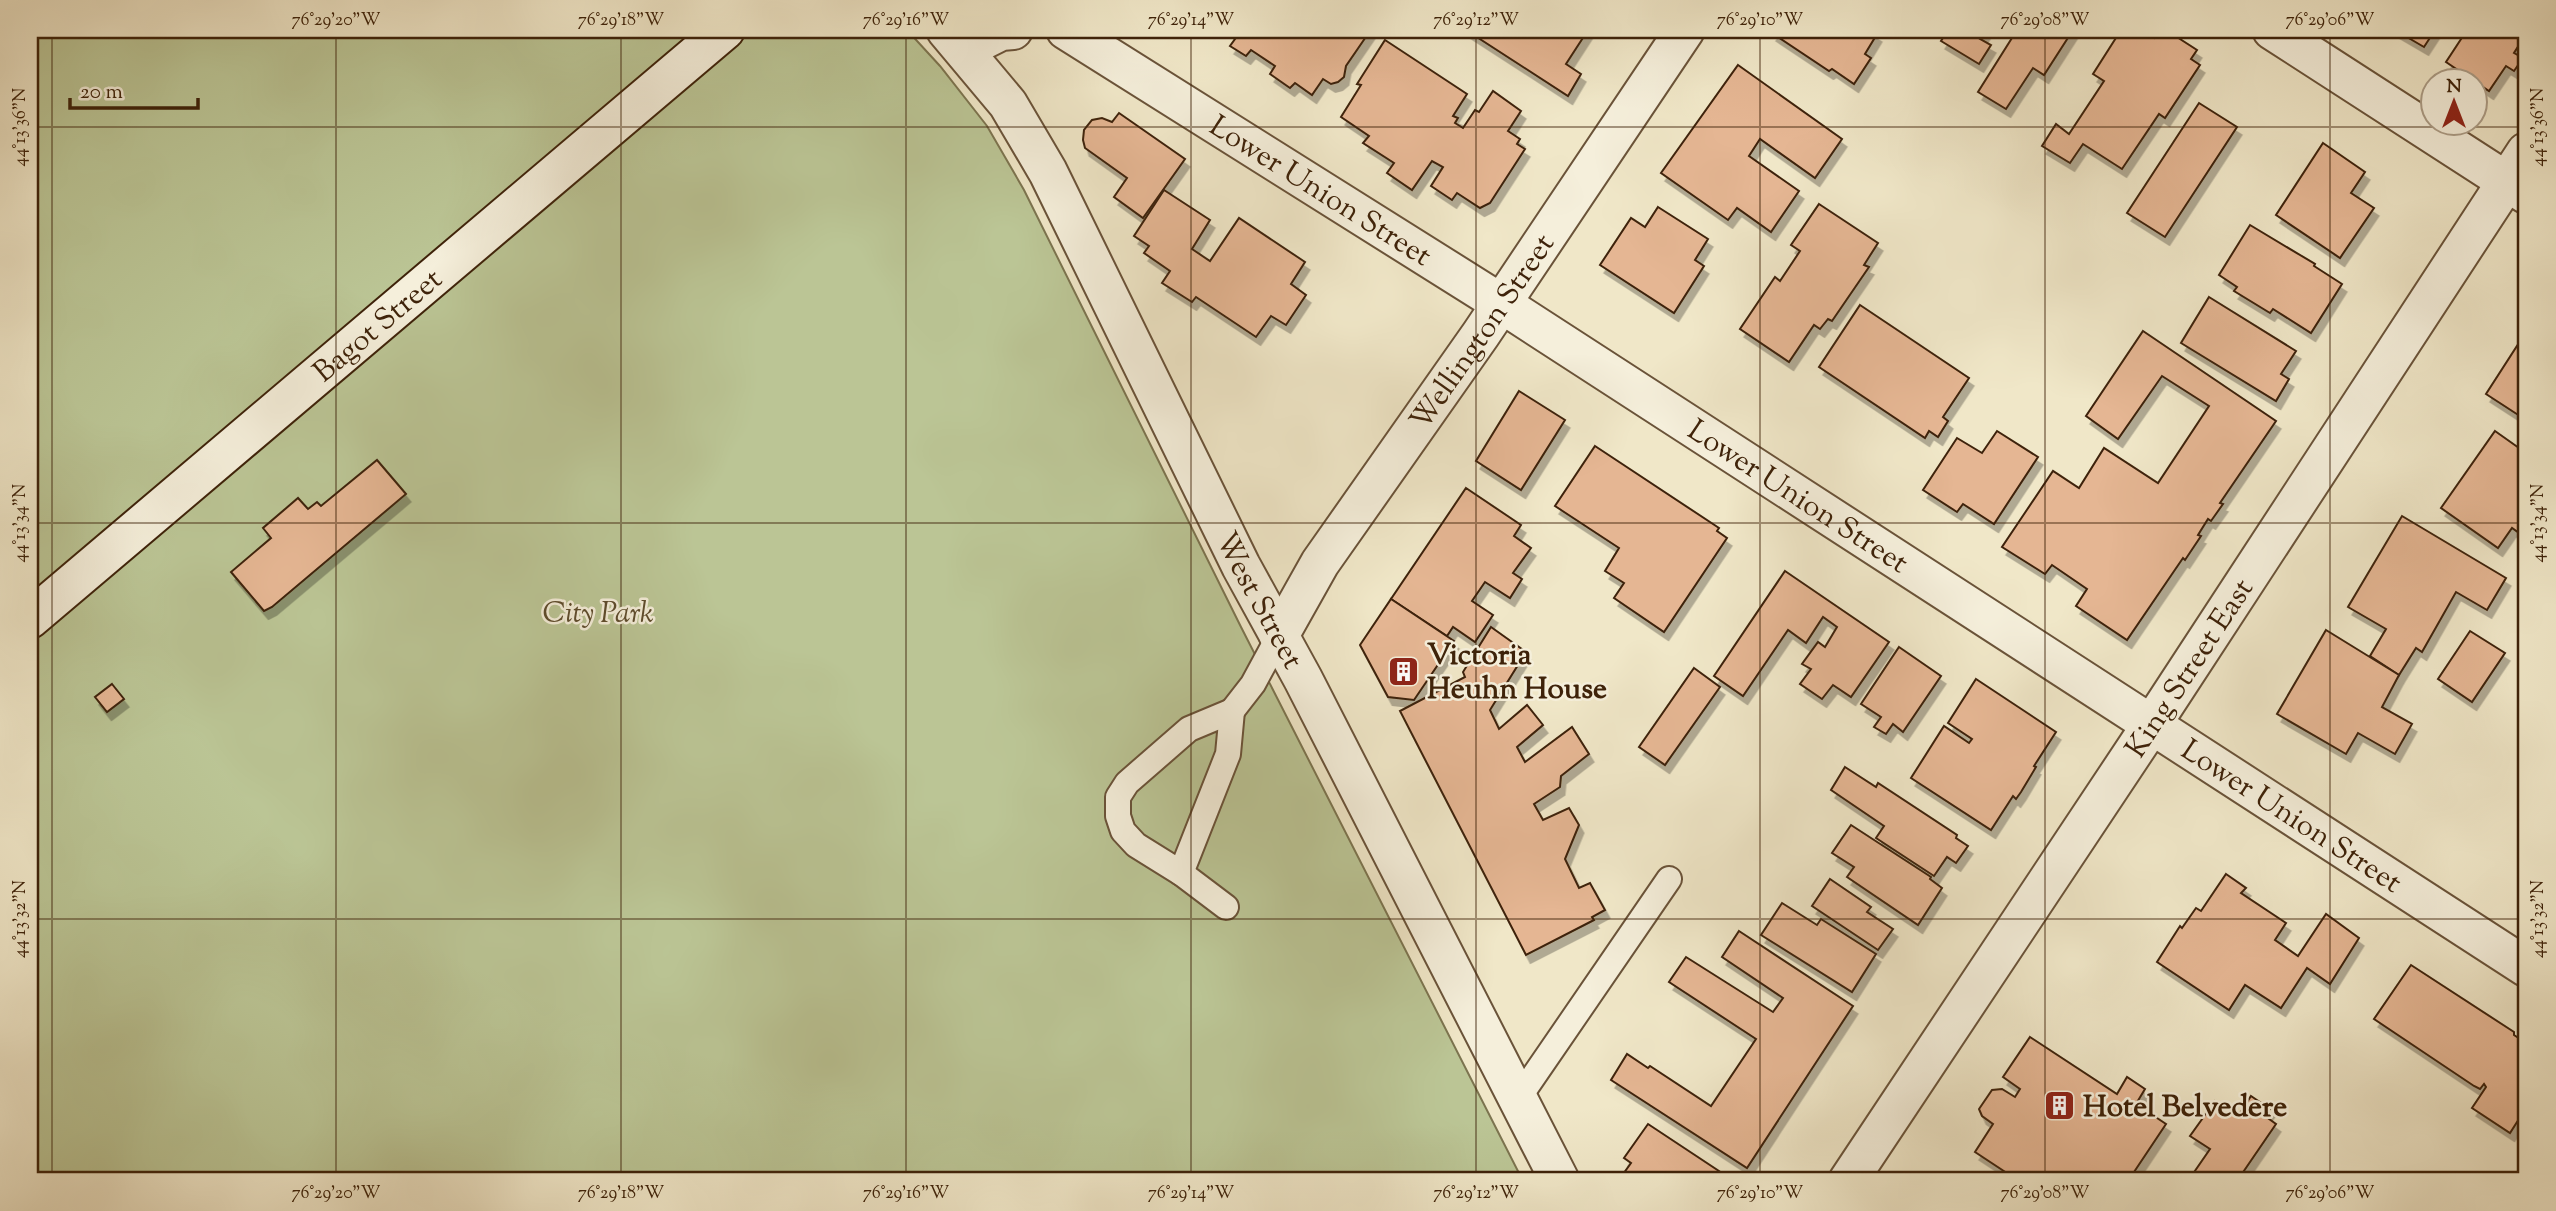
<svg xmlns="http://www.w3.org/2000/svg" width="2556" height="1211" font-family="'Sorts Mill Goudy',serif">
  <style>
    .park { fill: #bbc595; stroke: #7c744f; stroke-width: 2 }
    .building { fill: #e5b693; stroke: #3e2209; stroke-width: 2; filter: url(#shadow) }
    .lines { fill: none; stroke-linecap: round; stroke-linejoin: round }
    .service-casing { stroke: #6a5339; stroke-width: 28 }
    .minor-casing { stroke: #6a5339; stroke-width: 42 }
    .tertiary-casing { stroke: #6a5339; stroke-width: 42 }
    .secondary-casing { stroke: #3e2209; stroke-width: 42 }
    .service { stroke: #f5efdb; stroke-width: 24 }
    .minor { stroke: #f5efdb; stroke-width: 38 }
    .tertiary { stroke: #f5efdb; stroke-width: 38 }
    .secondary { stroke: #f5efdb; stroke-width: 38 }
    .ticks { fill: none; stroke: #3e2209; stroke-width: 2; stroke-opacity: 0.45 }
    .labels { text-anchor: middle; stroke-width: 5; stroke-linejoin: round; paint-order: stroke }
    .street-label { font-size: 30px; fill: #3e2209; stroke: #f5efdb }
    .park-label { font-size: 30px; font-style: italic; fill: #5d4b2c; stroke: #f5efdb }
    .poi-label { font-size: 30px; font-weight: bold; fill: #3e2209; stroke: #f5efdb; text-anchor: start }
    .neatline { fill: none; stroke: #3e2209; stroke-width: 2.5 }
    .ticks-label { font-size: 18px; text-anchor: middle; fill: #3e2209 }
  </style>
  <defs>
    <filter id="shadow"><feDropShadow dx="4.5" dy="8" stdDeviation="0" flood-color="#0004"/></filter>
  </defs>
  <rect width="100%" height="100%" fill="#f0e7c8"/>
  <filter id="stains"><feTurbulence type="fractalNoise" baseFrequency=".00286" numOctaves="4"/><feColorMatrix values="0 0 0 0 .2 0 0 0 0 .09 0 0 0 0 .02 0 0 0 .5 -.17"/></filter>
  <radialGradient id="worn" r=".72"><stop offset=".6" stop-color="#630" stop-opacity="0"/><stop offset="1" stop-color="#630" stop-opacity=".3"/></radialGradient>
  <!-- park -->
  <path class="park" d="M30,30H907L940,66L987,126L1024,190L1241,627L1523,1181H30Z"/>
  <!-- building -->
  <g class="building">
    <path d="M1237,30H1368L1370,31L1346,66L1344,77L1338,82L1331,84L1323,79L1312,95L1295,83L1290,88L1270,74L1275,66L1251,50L1246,56L1230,46L1235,39L1232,37Z"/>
    <path d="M1466,30H1588L1566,64L1581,74L1568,96Z"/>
    <path d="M1774,30H1870L1877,34L1865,54L1871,58L1854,84L1832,69L1829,71L1772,33Z"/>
    <path d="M1948,30H1986L1980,39L1991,45L1979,64L1941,41Z"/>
    <path d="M2017,30H2073L2044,75L2033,68L2006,109L1978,92Z"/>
    <path d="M2121,30H2141L2154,38L2159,30H2166L2197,50L2191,59L2200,65L2165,118L2159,114L2122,169L2083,144L2070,163L2042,146L2056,124L2069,134L2104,81L2093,74Z"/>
    <path d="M2395,30H2435L2424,47Z"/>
    <path d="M2467,30H2526V34L2514,53L2523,58L2514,71L2506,66L2489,91L2446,62Z"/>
    <path d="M1385,40L1467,94L1453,116L1458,118L1455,123L1463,128L1475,110L1479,112L1493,91L1521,111L1508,131L1520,139L1517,144L1525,149L1490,203L1480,208L1457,193L1452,200L1431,186L1443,167L1432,161L1412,190L1387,173L1394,163L1363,143L1369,136L1341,117L1361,85L1357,84Z"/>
    <path d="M1738,65L1842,139L1815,178L1760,139L1749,156L1799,191L1771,232L1737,208L1728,220L1661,173Z"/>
    <path d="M2199,103L2237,127L2165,237L2127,213Z"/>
    <path d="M1119,113L1185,159L1143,218L1114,197L1127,178L1085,148L1083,140L1084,130L1092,120L1102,118L1112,122Z"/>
    <path d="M2323,143L2365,172L2351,193L2374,208L2340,258L2276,215Z"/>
    <path d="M1164,190L1210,220L1192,249L1210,261L1239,218L1305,262L1291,284L1306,295L1286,325L1271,316L1256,337L1196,297L1192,302L1162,283L1170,271L1144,253L1149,246L1134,236Z"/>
    <path d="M1819,204L1878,243L1864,265L1869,267L1832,321L1828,319L1820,329L1814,325L1789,362L1740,329L1775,277L1780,281L1800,251L1791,245Z"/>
    <path d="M1658,207L1708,239L1695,260L1704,266L1674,313L1600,265L1631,218L1645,227Z"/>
    <path d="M2250,225L2315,264L2314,266L2342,284L2311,333L2273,309L2270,313L2234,291L2237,287L2219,275Z"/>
    <path d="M2209,297L2296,351L2281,374L2289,379L2276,401L2181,343Z"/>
    <path d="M1860,305L1969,378L1943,417L1948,421L1938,437L1929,431L1925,438L1819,367Z"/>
    <path d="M2143,331L2276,421L2220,503L2223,504L2211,521L2208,519L2198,535L2201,536L2185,560L2183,558L2127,640L2076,606L2087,589L2052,565L2045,574L2002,547L2053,471L2079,488L2104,448L2158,483L2209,406L2162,376L2118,439L2086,416Z"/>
    <path d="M2526,332V420L2486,394Z"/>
    <path d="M1519,391L1565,420L1521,490L1476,461Z"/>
    <path d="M1997,431L2038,457L1994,524L1963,504L1957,512L1923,490L1957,438L1982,453Z"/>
    <path d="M2495,431L2526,453V538L2512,528L2498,548L2441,508Z"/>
    <path d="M1595,446L1719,528L1717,531L1727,538L1664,632L1614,598L1624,583L1605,571L1619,548L1555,506Z"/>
    <path d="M377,460L406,494L272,607L264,611L231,572L271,538L263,528L298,498L308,509L317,502L321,506Z"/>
    <path d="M1466,488L1521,525L1514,536L1531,548L1513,573L1522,579L1510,598L1485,582L1472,601L1493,615L1475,642L1453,627L1447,636L1391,599Z"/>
    <path d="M2402,516L2506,578L2487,610L2456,592L2422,652L2416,648L2399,675L2370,656L2386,629L2348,607Z"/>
    <path d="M1785,571L1889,642L1851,697L1833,685L1822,699L1800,684L1811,669L1802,664L1818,642L1825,647L1837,627L1823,617L1806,643L1788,630L1743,696L1714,676Z"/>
    <path d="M1391,599L1454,641L1414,700L1388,697L1360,645Z"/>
    <path d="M1491,627L1526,652L1490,710L1499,729L1527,705L1543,725L1517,747L1525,762L1572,727L1589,754L1561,776L1560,787L1534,804L1543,820L1569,808L1579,825L1565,859L1579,888L1590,883L1605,910L1592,917L1594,920L1526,955L1400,711L1465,677L1463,672Z"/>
    <path d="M2326,630L2399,675L2382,707L2412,724L2395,754L2358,733L2346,754L2277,714Z"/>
    <path d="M2470,631L2505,653L2472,702L2438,679Z"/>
    <path d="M1899,647L1941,676L1903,732L1893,724L1886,734L1874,727L1881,717L1861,704Z"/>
    <path d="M1694,668L1720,687L1665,765L1639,747Z"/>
    <path d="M1976,679L2056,732L2034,766L2036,767L2021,792L2016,799L2013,796L1991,830L1911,778L1944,726L1969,743L1972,739L1948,723Z"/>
    <path d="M112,684L124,699L107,712L95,697Z"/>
    <path d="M1845,767L1876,787L1878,783L1957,835L1956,838L1968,846L1956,863L1947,857L1934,876L1876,838L1884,826L1831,790Z"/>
    <path d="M1851,825L1931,877L1930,879L1942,888L1918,925L1847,877L1854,867L1832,853Z"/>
    <path d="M2226,874L2246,888L2241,893L2286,923L2275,940L2298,956L2326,914L2359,938L2330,984L2307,968L2281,1008L2245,985L2229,1010L2157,962L2180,926L2182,928L2196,908L2201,911Z"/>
    <path d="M1830,879L1871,907L1867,912L1893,929L1878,950L1812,906Z"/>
    <path d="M1782,903L1817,925L1821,919L1876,954L1852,992L1761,935Z"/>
    <path d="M1739,931L1853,1006L1747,1168L1611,1080L1627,1054L1648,1068L1650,1066L1711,1106L1756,1039L1669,982L1686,957L1773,1012L1783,998L1722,957Z"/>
    <path d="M2411,965L2514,1032V1035L2526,1043V1112L2524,1111L2510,1133L2472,1108L2486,1087L2484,1084L2480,1089L2474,1086L2374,1019Z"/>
    <path d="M2030,1037L2117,1094L2127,1077L2145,1089L2136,1104L2166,1124L2128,1181H2019L1975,1152L1993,1124L1982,1116L1979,1109L1992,1090L2002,1089L2015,1097L2020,1089L2003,1077Z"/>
    <path d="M2251,1096L2270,1109L2265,1116L2276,1124L2237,1181H2188L2210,1149L2190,1136L2215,1101L2238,1116Z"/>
    <path d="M1648,1124L1734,1181H1622L1621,1177L1631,1163L1624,1158Z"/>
  </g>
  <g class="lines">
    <defs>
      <g id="service">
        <path d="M1232,711L1228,754L1181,873L1136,845L1123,831L1118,816V797L1127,783L1189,729Z"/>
        <path d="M1232,711L1253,684L1279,636"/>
        <path d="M1181,873L1226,907"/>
        <path d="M1518,1099L1669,879"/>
      </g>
      <g id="minor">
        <path id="s1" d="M1066,30L1502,304L2526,967"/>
        <path d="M2272,30L2526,194"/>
        <path d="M965,49L1001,31L1013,30"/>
        <path id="s2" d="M1279,636L1320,563L1481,334L1685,30"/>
      </g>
      <g id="tertiary">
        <path id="s3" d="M946,30L1008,104L1048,172L1241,566L1303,679L1560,1181"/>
        <path id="s4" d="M1848,1181L2152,724L2526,152"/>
      </g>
      <g id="secondary">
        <path id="s5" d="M30,619L725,30"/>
      </g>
    </defs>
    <!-- service casing -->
    <use href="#service" class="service-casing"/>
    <!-- minor casing -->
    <use href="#minor" class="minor-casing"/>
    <!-- tertiary casing -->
    <use href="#tertiary" class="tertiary-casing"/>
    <!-- secondary casing -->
    <use href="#secondary" class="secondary-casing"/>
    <!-- service -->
    <use href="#service" class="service"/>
    <!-- minor -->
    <use href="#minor" class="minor"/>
    <!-- tertiary -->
    <use href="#tertiary" class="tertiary"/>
    <!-- secondary -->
    <use href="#secondary" class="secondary"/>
  </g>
  <!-- ticks -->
  <path class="ticks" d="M52,30V1181M336,30V1181M621,30V1181M906,30V1181M1191,30V1181M1476,30V1181M1760,30V1181M2045,30V1181M2330,30V1181M30,127H2526M30,523H2526M30,919H2526"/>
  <!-- icons -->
  <defs>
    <symbol id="building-square" viewBox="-11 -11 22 22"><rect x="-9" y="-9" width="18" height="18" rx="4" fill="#8f2418" stroke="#f5efdb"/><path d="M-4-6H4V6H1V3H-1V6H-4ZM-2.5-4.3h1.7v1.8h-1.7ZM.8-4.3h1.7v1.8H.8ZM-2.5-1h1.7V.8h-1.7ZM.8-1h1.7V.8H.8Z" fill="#fff"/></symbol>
  </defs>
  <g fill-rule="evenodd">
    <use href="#building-square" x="1386" y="654" width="35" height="35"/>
    <use href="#building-square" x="2042" y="1088" width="35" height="35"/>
  </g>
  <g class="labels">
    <!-- street labels -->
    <g class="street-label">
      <text dy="10" stroke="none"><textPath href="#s1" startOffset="301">Lower Union Street</textPath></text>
      <text dy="10" stroke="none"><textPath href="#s5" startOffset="455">Bagot Street</textPath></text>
      <text dy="10" stroke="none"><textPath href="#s2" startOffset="366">Wellington Street</textPath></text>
      <text dy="10" stroke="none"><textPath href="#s1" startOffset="868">Lower Union Street</textPath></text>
      <text dy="10" stroke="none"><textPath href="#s3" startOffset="653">West Street</textPath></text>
      <text dy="10" stroke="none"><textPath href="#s4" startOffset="616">King Street East</textPath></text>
      <text dy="10" stroke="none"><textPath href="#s1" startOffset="1456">Lower Union Street</textPath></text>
    </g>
    <!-- park labels -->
    <g class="park-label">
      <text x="598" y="622">City Park</text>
    </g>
    <!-- poi labels -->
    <g class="poi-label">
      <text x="1427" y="664">Victoria<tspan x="1427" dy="34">Heuhn House</tspan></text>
      <text x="2083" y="1116">Hotel Belvedere</text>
    </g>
  </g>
  <!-- margin -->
  <rect width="2556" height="1211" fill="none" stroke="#f0e7c8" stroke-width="77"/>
  <!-- north arrow -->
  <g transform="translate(2454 102)"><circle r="33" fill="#f5efdb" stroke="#ac9d87" stroke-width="2"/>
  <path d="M0-5L12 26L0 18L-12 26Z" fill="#8f2418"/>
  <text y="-10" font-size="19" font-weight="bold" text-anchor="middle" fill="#3e2209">N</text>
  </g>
  <!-- scale -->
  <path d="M70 98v10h128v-10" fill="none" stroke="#3e2209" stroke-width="3.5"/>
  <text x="80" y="98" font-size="21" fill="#3e2209" stroke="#f5efdb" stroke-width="5" paint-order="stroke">20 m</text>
  <rect x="38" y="38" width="2480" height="1134" class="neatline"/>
  <g class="ticks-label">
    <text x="336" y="25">76°29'20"W</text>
    <text x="621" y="25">76°29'18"W</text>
    <text x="906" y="25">76°29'16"W</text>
    <text x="1191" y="25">76°29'14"W</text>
    <text x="1476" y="25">76°29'12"W</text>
    <text x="1760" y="25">76°29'10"W</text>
    <text x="2045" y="25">76°29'08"W</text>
    <text x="2330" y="25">76°29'06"W</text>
    <text transform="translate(19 127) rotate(-90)" y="6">44°13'36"N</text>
    <text transform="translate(2537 127) rotate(-90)" y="6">44°13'36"N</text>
    <text transform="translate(19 523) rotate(-90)" y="6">44°13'34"N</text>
    <text transform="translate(2537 523) rotate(-90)" y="6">44°13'34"N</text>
    <text transform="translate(19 919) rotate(-90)" y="6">44°13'32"N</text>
    <text transform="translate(2537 919) rotate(-90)" y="6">44°13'32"N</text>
    <text x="336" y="1198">76°29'20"W</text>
    <text x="621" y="1198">76°29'18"W</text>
    <text x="906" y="1198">76°29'16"W</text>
    <text x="1191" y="1198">76°29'14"W</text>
    <text x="1476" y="1198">76°29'12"W</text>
    <text x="1760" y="1198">76°29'10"W</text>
    <text x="2045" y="1198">76°29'08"W</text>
    <text x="2330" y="1198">76°29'06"W</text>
  </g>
  <rect width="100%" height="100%" filter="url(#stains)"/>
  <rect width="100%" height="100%" fill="url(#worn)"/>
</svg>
